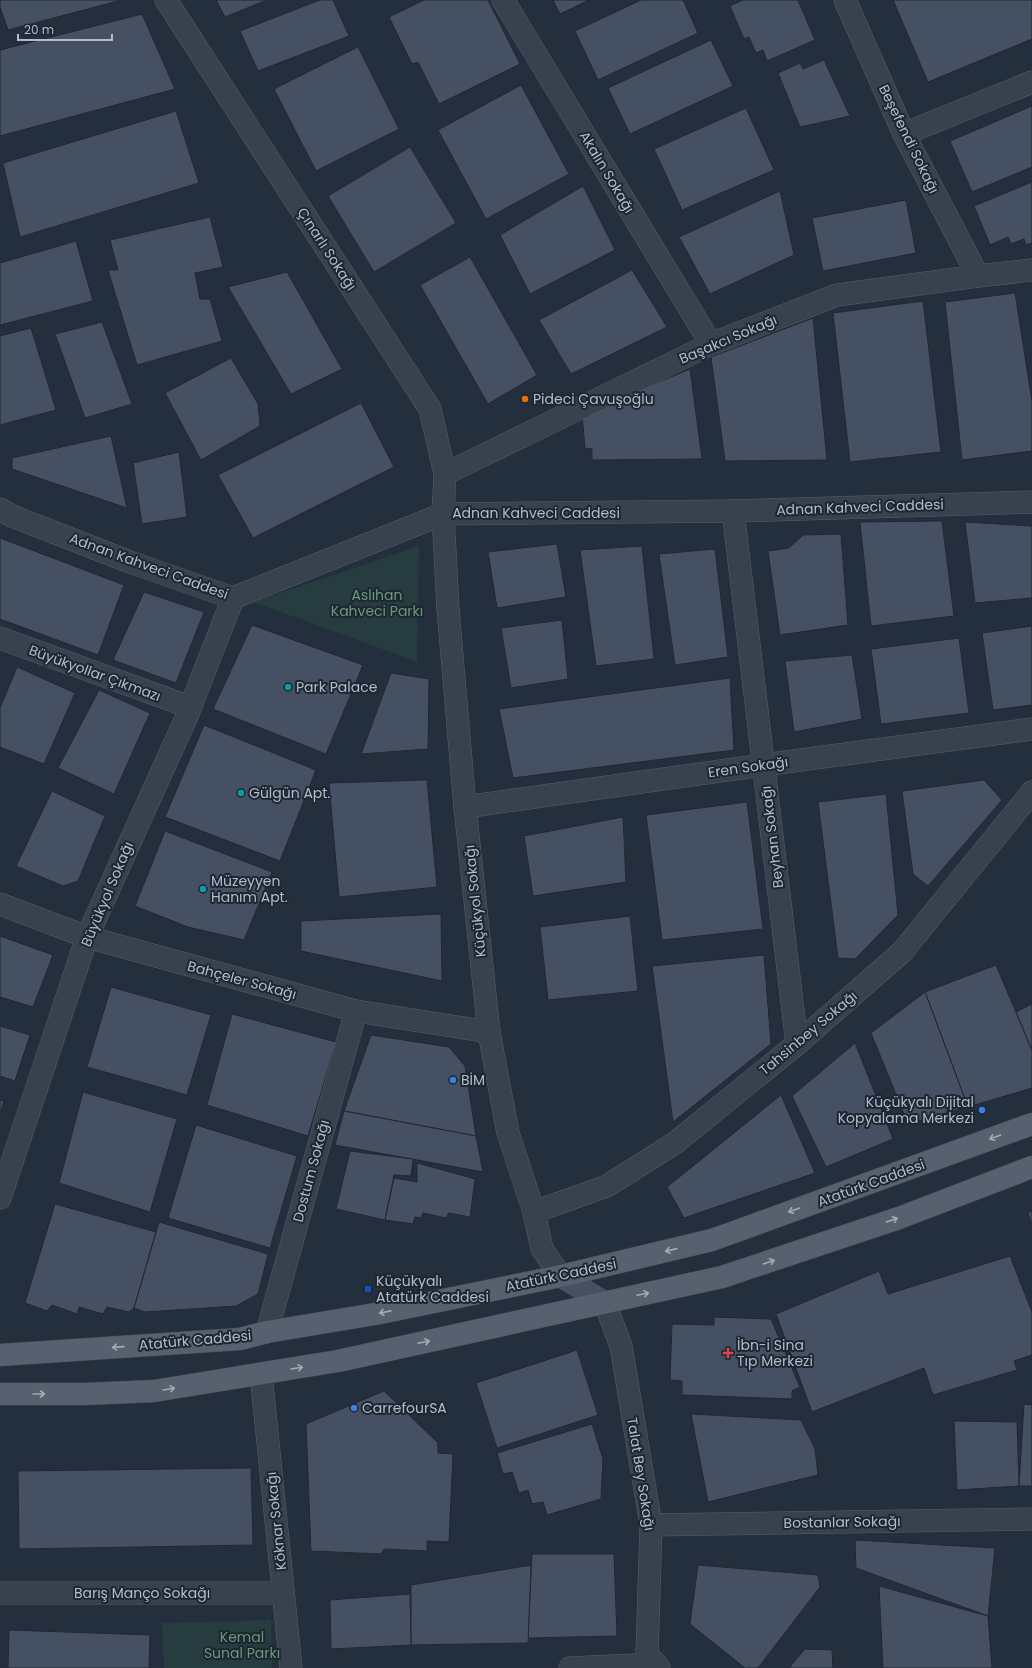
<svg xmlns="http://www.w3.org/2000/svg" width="1032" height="1668" font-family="Poppins,sans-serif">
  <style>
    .green { fill: #263c3f }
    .building { fill: #455162; stroke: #1f2835 }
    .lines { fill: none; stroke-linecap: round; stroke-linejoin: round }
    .street-casing { stroke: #565f6c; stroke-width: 23 }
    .secondary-casing { stroke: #565f6c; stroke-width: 23 }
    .primary-casing { stroke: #414a57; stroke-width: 23 }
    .street { stroke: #38414e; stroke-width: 22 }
    .secondary { stroke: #465061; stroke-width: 22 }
    .primary { stroke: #56606e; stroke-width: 22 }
    .oneway { stroke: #a1aab7 }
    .food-dot { fill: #e8710a; stroke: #1d2633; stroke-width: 1.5 }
    .culture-dot { fill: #0f9aa8; stroke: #1d2633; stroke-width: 1.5 }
    .shop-dot { fill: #3f7fe0; stroke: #1d2633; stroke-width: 1.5 }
    .transit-dot { fill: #1a4fb4; stroke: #1d2633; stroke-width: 1.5 }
    .health-dot { fill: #e0444e; stroke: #1d2633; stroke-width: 1.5 }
    .labels { text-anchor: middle; stroke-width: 4; stroke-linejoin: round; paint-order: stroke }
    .street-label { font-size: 14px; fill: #b4bcc9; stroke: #1d2633 }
    .poi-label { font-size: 14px; fill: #b4bcc9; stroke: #1d2633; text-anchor: start }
    .park-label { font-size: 14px; fill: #6b9a76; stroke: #1d2633 }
  </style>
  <rect width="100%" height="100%" fill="#242f3e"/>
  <!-- green -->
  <g class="green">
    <path d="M419,546L417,662L254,602Z"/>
    <path d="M271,1620L272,1668H164L162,1623Z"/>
  </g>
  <!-- building -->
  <g class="building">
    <path d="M0,0H118V1L8,30L0,7Z"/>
    <path d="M216,0H267L225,17Z"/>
    <path d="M320,0H333L349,36L258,71L240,31Z"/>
    <path d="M424,0H488L520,64L439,104L418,62L412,64L389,17Z"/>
    <path d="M553,0H589L560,14Z"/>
    <path d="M641,0H683L698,33L598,80L575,31Z"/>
    <path d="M743,0H798L815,40L767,61L763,50L756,53L749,37L744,39L730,6Z"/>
    <path d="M893,0H1032V39L928,82Z"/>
    <path d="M142,14L175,89L0,136V50Z"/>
    <path d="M711,40L733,86L630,134L608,88Z"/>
    <path d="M358,47L399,129L316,171L274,89Z"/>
    <path d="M824,60L850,116L800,127L778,73L800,63L803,69Z"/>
    <path d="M521,85L569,174L486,219L438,130Z"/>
    <path d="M1032,106V167L972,192L950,141Z"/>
    <path d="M746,108L774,170L682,210L654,149Z"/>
    <path d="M176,111L199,183L20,237L3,163Z"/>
    <path d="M410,147L456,223L374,272L328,196Z"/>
    <path d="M1032,182V243L1026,245L1024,239L1011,244L1008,237L990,245L974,206Z"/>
    <path d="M583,186L615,250L530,294L500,235Z"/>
    <path d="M780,191L794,255L710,294L679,237Z"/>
    <path d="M906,200L916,253L823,271L812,218Z"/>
    <path d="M210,217L223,267L195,273L200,299H210L222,341L137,365L108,270H118L110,240Z"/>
    <path d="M76,241L93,301L0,325V263Z"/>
    <path d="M470,257L537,375L488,404L420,285Z"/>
    <path d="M632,270L667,327L571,374L539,320Z"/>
    <path d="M287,272L342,369L291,394L228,287Z"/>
    <path d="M1015,293L1032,401V451L962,460L945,302Z"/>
    <path d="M923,301L941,452L850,462L833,313Z"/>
    <path d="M813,318L827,460L725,461L711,357Z"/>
    <path d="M102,322L132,404L85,418L55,334Z"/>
    <path d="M31,328L56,410L0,425V336Z"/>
    <path d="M231,358L258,404L260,426L201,460L165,393Z"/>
    <path d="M690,369L702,459L592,460V449L585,448L582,414Z"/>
    <path d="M361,403L394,467L253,538L218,475Z"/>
    <path d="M111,436L127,508L12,469V458Z"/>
    <path d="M179,452L187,517L142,524L133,463Z"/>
    <path d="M942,521L954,616L871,626L860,522Z"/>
    <path d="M965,522L1032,526V598L975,603Z"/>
    <path d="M841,534L848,625L780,635L768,551L789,548L803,535Z"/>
    <path d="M0,538L124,585L98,655L0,619Z"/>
    <path d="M557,544L566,597L497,608L488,552Z"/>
    <path d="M642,546L654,659L596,666L580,550Z"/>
    <path d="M715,549L728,657L675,665L659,554Z"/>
    <path d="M144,592L204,612L176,683L113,660Z"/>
    <path d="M562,620L568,679L511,688L501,628Z"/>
    <path d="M252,625L363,665L326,754L213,709Z"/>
    <path d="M1032,626V705L993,710L982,633Z"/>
    <path d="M959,638L969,713L881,724L871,649Z"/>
    <path d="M852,655L862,719L794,732L785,661Z"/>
    <path d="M17,667L75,693L44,764L0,747V708Z"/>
    <path d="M391,673L429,679L428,749L361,754Z"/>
    <path d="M730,678L734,750L513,778L499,709Z"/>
    <path d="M99,690L150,713L114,794L58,768Z"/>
    <path d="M204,725L316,770L280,861L165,817Z"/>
    <path d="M427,780L437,887L339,897L329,783Z"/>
    <path d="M984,780L1002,800L928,886L913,874L902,791Z"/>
    <path d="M52,791L105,816L78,881L63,886L16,866Z"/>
    <path d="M886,794L898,915L855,959L838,958L818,802Z"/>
    <path d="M747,802L763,929L662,940L646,815Z"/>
    <path d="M623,817L626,882L533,896L524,836Z"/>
    <path d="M165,831L272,872L244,940L188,927L135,906Z"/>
    <path d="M441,914L442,981L301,951V921Z"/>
    <path d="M630,916L638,991L548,1000L540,927Z"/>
    <path d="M0,936L53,955L33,1007L0,997Z"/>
    <path d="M764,955L771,1044L673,1122L652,966Z"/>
    <path d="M996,965L1032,1050V1088L968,1107L925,992Z"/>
    <path d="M111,987L211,1015L187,1095L87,1067Z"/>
    <path d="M925,992L968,1107L908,1124L871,1033Z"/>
    <path d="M1032,1004V1050L1016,1012Z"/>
    <path d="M232,1014L336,1042L308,1136L207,1105Z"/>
    <path d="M0,1026L30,1035L15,1081L0,1076Z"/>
    <path d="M371,1035L449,1047L465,1066L476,1136L344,1111Z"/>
    <path d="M855,1043L893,1139L826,1167L792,1096Z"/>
    <path d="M83,1092L177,1119L150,1212L59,1183Z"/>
    <path d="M781,1095L815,1173L684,1218L667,1187Z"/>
    <path d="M0,1100L4,1101L0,1115Z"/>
    <path d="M344,1111L476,1136L483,1172L335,1145Z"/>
    <path d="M196,1125L297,1156L270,1248L168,1218Z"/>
    <path d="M350,1151L413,1159L411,1176L394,1175L385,1220L336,1209Z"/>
    <path d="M417,1163L475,1179L470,1217L449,1213L446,1218L423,1213L421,1218L415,1217L413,1224L385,1220L394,1178L417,1182Z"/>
    <path d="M55,1204L156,1232L134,1308L129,1312L107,1307L103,1314L79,1307L77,1314L52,1305L47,1311L25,1303Z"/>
    <path d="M1032,1211V1225L1028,1213Z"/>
    <path d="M159,1222L268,1254L258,1294L236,1306L145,1312L134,1308Z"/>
    <path d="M1010,1256L1032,1312V1355L1014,1361L1017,1370L933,1395L924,1368L812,1412L776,1314L879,1271L888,1294Z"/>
    <path d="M714,1317L771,1319L800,1387L792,1391V1399L682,1395V1381L670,1380L672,1324L714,1325Z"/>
    <path d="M577,1350L598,1415L497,1448L476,1383Z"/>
    <path d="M384,1391L438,1443V1453L453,1454L449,1542L427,1541V1551L384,1549L381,1554L311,1551L306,1424Z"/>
    <path d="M1024,1404L1032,1405V1486H1019Z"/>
    <path d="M691,1414L801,1420L815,1449L818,1475L708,1502Z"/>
    <path d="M954,1421L1017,1422L1019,1486L957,1490Z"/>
    <path d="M592,1424L603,1459L601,1499L547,1515L543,1502L532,1504L528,1490L519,1493L512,1472L503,1474L497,1453Z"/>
    <path d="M251,1468L253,1545L19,1549L18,1471Z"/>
    <path d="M855,1540L995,1548L988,1616L856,1568Z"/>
    <path d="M532,1554H614L617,1636L528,1638Z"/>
    <path d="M531,1565L528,1643L411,1645V1585Z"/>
    <path d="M698,1565L818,1575L820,1587L758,1668H745L690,1624Z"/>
    <path d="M879,1586L988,1616L992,1668H883Z"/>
    <path d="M410,1594L411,1645L331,1649L330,1600Z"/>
    <path d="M9,1630L150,1635L149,1668H8Z"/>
    <path d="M805,1649L832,1650L833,1668H789Z"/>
  </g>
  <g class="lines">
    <defs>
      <g id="street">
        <path d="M166,0L430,409L445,474L443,514L448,609L465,807L489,1032L508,1133L534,1212L542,1249L561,1276"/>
        <path d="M503,0L711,344"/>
        <path d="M845,0L904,134L978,276"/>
        <path d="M904,134L1032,82"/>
        <path d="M445,474L711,344L837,295L978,276L1032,270"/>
        <path d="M0,509L12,516L130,562L233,598L443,514L733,511L1032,502"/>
        <path d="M733,511L797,1044"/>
        <path d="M0,638L190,707"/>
        <path d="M465,807L763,765L1032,729"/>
        <path d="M0,904L87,937L356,1011L489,1032"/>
        <path d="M0,1198L87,937L187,716L233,598"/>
        <path d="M534,1212L607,1186L675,1143L797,1044L902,952L1032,792"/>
        <path d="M605,1303L621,1346L651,1525L647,1654L659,1668"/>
        <path d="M267,1332L356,1011"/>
        <path d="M261,1374L291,1668"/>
        <path d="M651,1525L1032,1519"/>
        <path d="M0,1593H283"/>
        <path d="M570,1668L656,1664"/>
      </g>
      <path id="secondary" d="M561,1276L605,1303"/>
      <g id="primary">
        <path d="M0,1355L240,1339L267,1332L375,1314L561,1276L712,1240L1032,1124"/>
        <path d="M0,1394H85L154,1391L338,1361L722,1277L899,1218L1032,1167"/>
      </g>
    </defs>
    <!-- street casing -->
    <use href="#street" class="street-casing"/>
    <!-- secondary casing -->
    <use href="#secondary" class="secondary-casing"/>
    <!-- primary casing -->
    <use href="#primary" class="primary-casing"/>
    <!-- street -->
    <use href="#street" class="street"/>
    <!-- secondary -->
    <use href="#secondary" class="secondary"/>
    <!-- primary -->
    <use href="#primary" class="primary"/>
  </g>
  <!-- one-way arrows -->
  <defs><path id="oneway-shaft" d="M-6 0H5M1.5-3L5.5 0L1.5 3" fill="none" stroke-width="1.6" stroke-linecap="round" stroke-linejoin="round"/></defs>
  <g class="oneway">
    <use href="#oneway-shaft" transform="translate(995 1137) rotate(160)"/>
    <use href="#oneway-shaft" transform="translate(794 1210) rotate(160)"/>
    <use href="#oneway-shaft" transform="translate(892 1220) rotate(-19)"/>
    <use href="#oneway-shaft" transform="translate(671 1250) rotate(167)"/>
    <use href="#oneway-shaft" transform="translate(769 1262) rotate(-19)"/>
    <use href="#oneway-shaft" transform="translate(643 1294) rotate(-12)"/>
    <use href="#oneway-shaft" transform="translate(385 1312) rotate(169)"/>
    <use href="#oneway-shaft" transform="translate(424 1342) rotate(-12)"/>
    <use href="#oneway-shaft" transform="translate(118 1347) rotate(176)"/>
    <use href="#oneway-shaft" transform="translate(297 1368) rotate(-9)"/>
    <use href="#oneway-shaft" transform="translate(169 1389) rotate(-9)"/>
    <use href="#oneway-shaft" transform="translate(39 1394)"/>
  </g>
  <!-- markers -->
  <circle class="food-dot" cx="525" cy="399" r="4"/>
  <g class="culture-dot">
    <circle cx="288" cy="687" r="4"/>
    <circle cx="241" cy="793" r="4"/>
    <circle cx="203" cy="889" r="4"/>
  </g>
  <g class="shop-dot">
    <circle cx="453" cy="1080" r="4"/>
    <circle cx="982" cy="1110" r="4"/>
    <circle cx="354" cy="1408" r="4"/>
  </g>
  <rect class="transit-dot" x="364" y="1285" width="8" height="8" rx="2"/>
  <path class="health-dot" d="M726 1347h4v4h4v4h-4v4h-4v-4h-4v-4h4z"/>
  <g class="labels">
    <!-- street labels -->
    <g class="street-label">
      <text transform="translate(909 139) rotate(64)" y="5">Beşefendi Sokağı</text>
      <text transform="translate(607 172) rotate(59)" y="5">Akalın Sokağı</text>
      <text transform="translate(327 249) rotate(57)" y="5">Çınarlı Sokağı</text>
      <text transform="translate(728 339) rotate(-23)" y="5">Başakcı Sokağı</text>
      <text transform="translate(860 507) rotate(-2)" y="5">Adnan Kahveci Caddesi</text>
      <text x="536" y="518">Adnan Kahveci Caddesi</text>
      <text transform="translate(149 566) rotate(20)" y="5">Adnan Kahveci Caddesi</text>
      <text transform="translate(95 673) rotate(20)" y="5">Büyükyollar Çıkmazı</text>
      <text transform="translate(748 767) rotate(-8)" y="5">Eren Sokağı</text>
      <text transform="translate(772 837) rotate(-97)" y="5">Beyhan Sokağı</text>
      <text transform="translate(107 894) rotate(-67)" y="5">Büyükyol Sokağı</text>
      <text transform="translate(475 901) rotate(-96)" y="5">Küçükyol Sokağı</text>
      <text transform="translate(242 980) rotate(15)" y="5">Bahçeler Sokağı</text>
      <text transform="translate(808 1033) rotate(-40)" y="5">Tahsinbey Sokağı</text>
      <text transform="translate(311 1171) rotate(-75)" y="5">Dostum Sokağı</text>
      <text transform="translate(871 1183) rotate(-20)" y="5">Atatürk Caddesi</text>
      <text transform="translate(561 1275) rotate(-12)" y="5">Atatürk Caddesi</text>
      <text transform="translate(195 1340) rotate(-5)" y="5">Atatürk Caddesi</text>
      <text transform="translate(641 1474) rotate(81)" y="5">Talat Bey Sokağı</text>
      <text transform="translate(276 1521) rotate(-96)" y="5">Köknar Sokağı</text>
      <text transform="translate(842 1522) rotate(-1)" y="5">Bostanlar Sokağı</text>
      <text x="142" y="1598">Barış Manço Sokağı</text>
    </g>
    <!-- poi labels -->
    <g class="poi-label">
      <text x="533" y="404">Pideci Çavuşoğlu</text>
      <text x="296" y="692">Park Palace</text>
      <text x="249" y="798">Gülgün Apt.</text>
      <text x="211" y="886">Müzeyyen<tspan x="211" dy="16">Hanım Apt.</tspan></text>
      <text x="461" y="1085">BİM</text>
      <text x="974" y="1107" text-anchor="end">Küçükyalı Dijital<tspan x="974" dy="16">Kopyalama Merkezi</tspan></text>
      <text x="376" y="1286">Küçükyalı<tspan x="376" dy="16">Atatürk Caddesi</tspan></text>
      <text x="737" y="1350">İbn-i Sina<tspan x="737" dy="16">Tıp Merkezi</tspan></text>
      <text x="362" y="1413">CarrefourSA</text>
    </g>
    <!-- park labels -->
    <g class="park-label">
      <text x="377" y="600">Aslıhan<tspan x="377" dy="16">Kahveci Parkı</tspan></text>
      <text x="242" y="1642">Kemal<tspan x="242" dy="16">Sunal Parkı</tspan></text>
    </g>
  </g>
  <!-- scale -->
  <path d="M18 34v6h94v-6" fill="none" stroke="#b4bcc9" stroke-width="2"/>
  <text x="24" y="34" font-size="12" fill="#b4bcc9" stroke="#1d2633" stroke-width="3" paint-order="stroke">20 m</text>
</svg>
